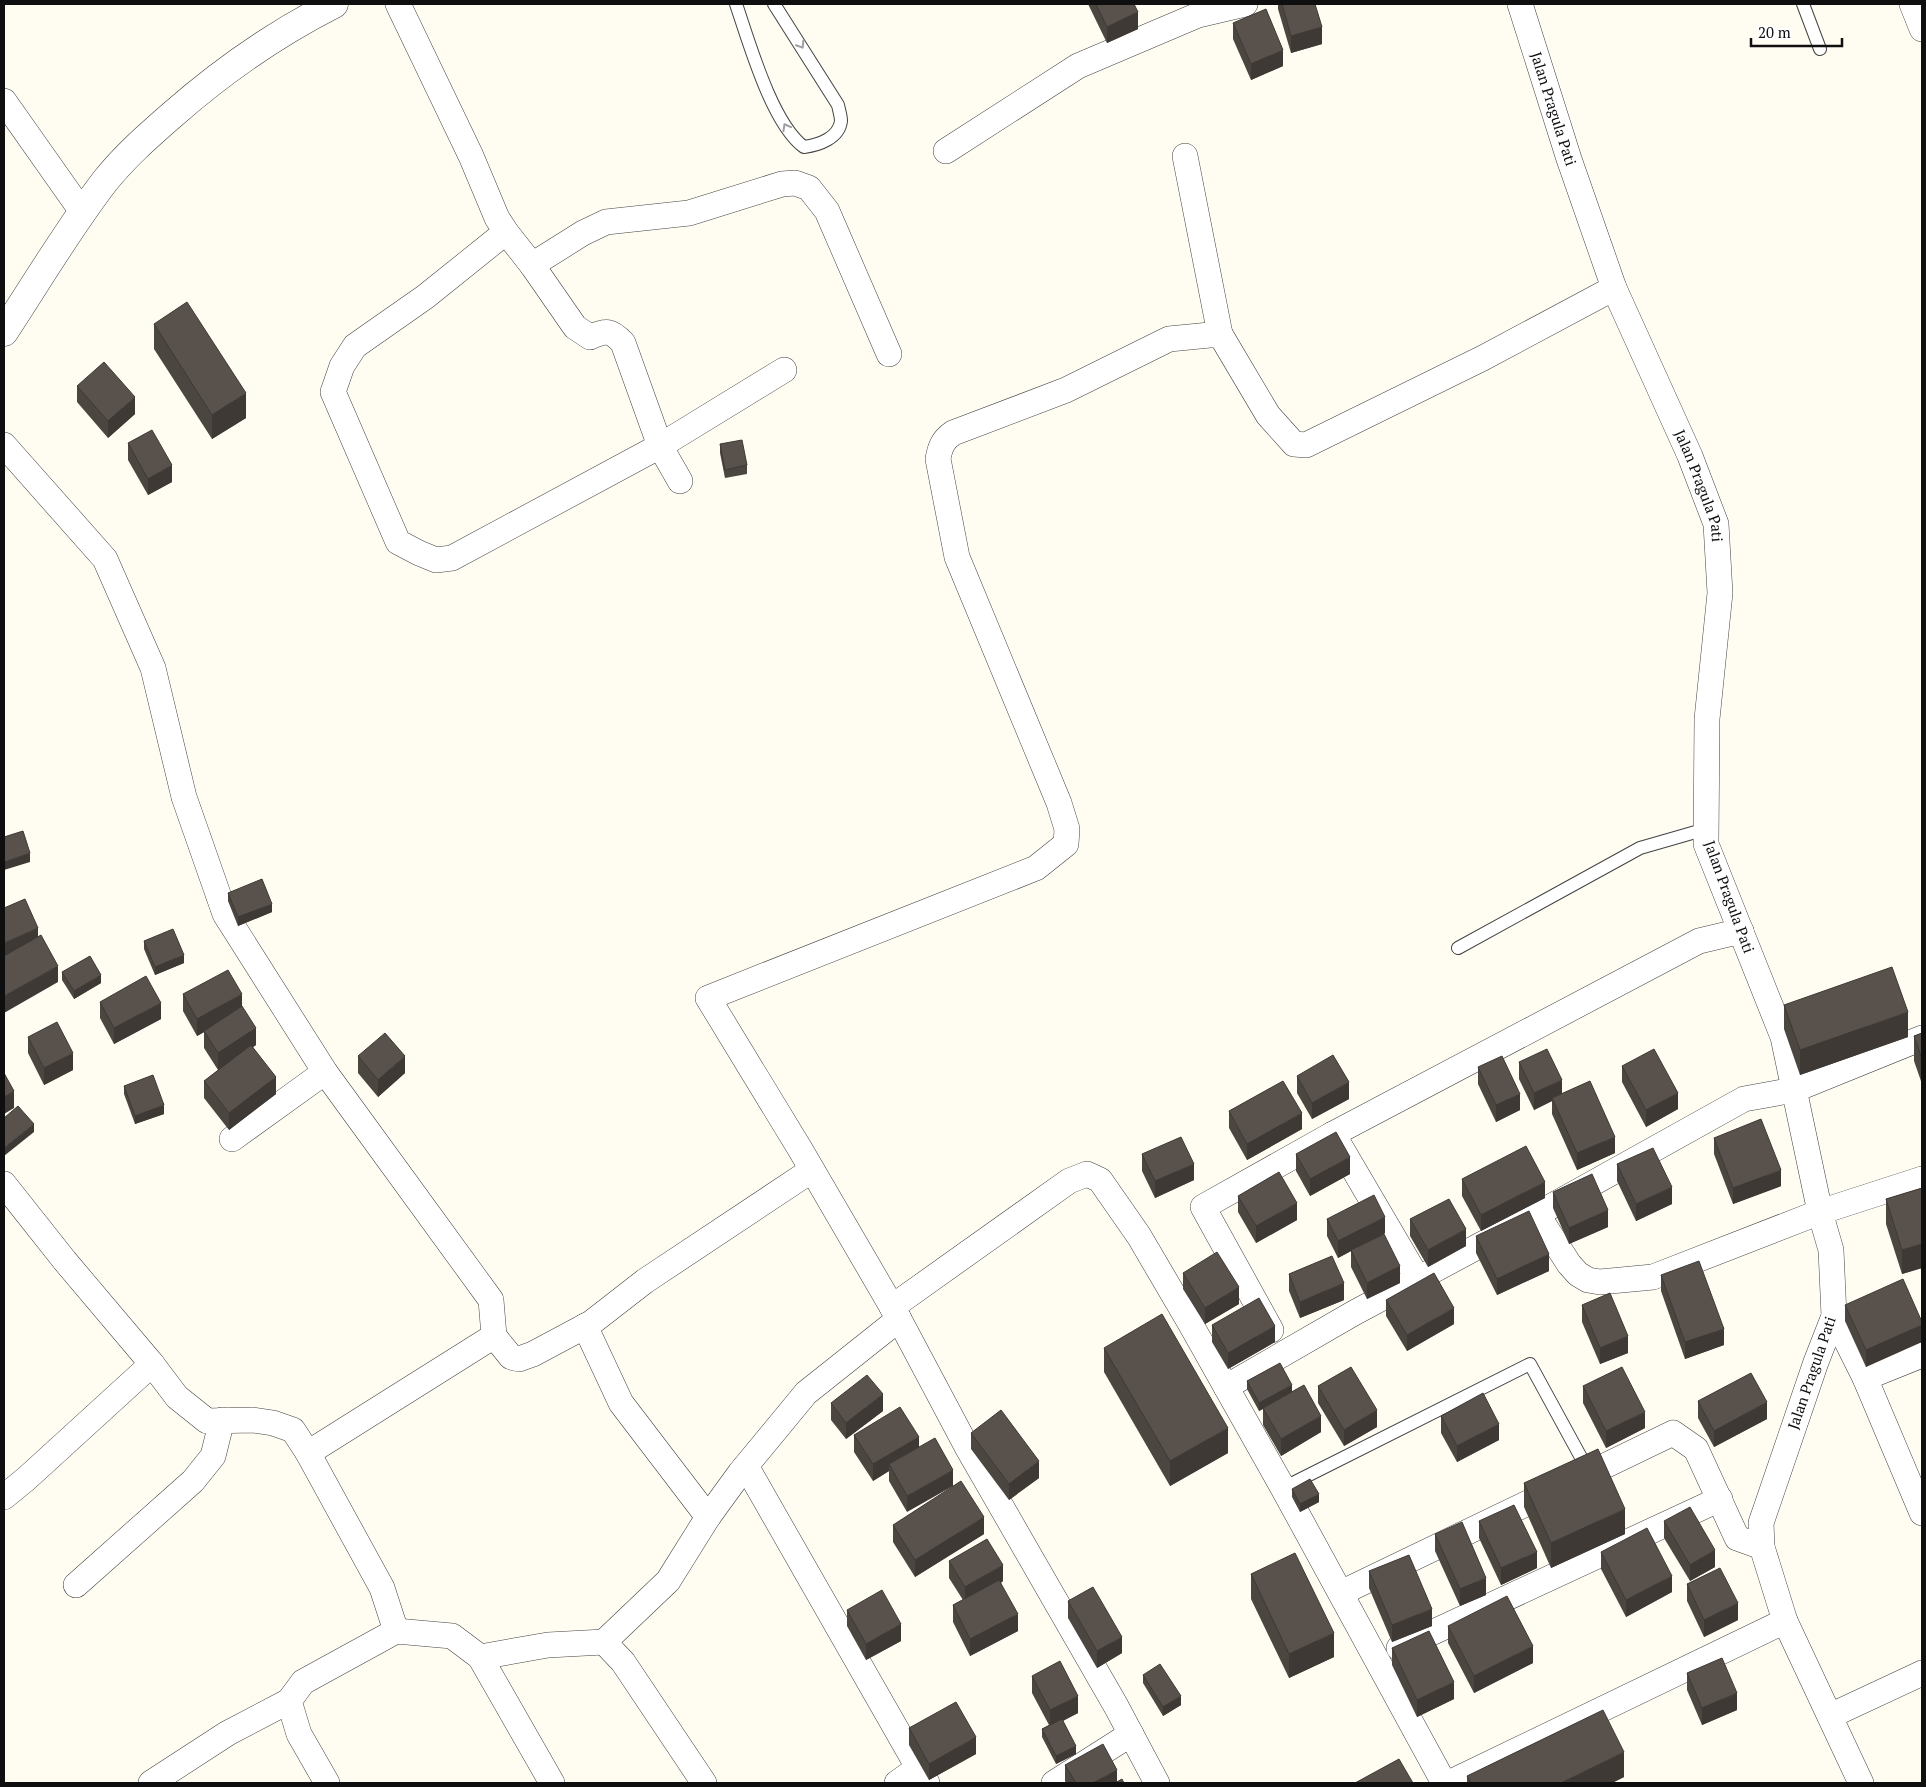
<svg xmlns="http://www.w3.org/2000/svg" width="1926" height="1787" font-family="'PT Serif',serif">
  <style>
    .lines { fill: none; stroke-linecap: round; stroke-linejoin: round }
    .service-casing { stroke: #424242; stroke-width: 14 }
    .minor-casing { stroke: #424242; stroke-width: 26 }
    .tertiary-casing { stroke: #424242; stroke-width: 29 }
    .service { stroke: #fff; stroke-width: 12 }
    .minor { stroke: #fff; stroke-width: 25 }
    .tertiary { stroke: #fff; stroke-width: 28 }
    .wall { fill: #4c4641 }
    .shaded-wall { fill: #3e3935 }
    .building { fill: #58514c; stroke: #3e3935 }
    .oneway { stroke: #9f9f9f }
    .labels { text-anchor: middle; stroke-width: 5; stroke-linejoin: round; paint-order: stroke }
    .street-label { font-size: 15px; fill: #0f0f0f; stroke: #fff }
  </style>
  <rect width="100%" height="100%" fill="#fffdf2"/>
  <g class="lines">
    <defs>
      <g id="service">
        <path d="M736,4C749,42 772,124 804,147C819,145 839,138 841,121C841,116 839,110 838,105L774,4"/>
        <path d="M1803,4L1820,49"/>
        <path d="M1458,948L1640,848L1706,829"/>
        <path d="M1283,1488L1530,1364L1589,1472"/>
      </g>
      <g id="minor">
        <path d="M398,4L471,156L497,218L506,232L425,297L355,346L342,366L333,392L398,542L419,553L436,560L452,558L660,446L784,370"/>
        <path id="s1" d="M1520,4L1569,159L1614,288L1690,456L1716,524L1720,593L1707,719L1706,844L1783,1037L1820,1212L1831,1250L1834,1316L1816,1362L1761,1523L1762,1547L1785,1621L1861,1783"/>
        <path d="M1912,4L1922,29"/>
        <path d="M4,101L83,213"/>
        <path d="M946,151L1078,66L1198,15L1245,4"/>
        <path d="M1185,156L1220,334"/>
        <path d="M506,232L532,265L575,327L590,337C606,330 611,330 623,343L660,446L680,481"/>
        <path d="M532,265L583,233L606,222L689,213L782,184L795,183L809,188L827,211L889,354"/>
        <path d="M4,445L105,559L153,668L184,797L225,914L325,1072L491,1300L494,1336L308,1453"/>
        <path d="M1333,1134L1418,1279"/>
        <path d="M232,1139L325,1072"/>
        <path d="M4,1184L65,1261L152,1364L177,1397L207,1421L253,1420L273,1423L293,1430L308,1453L382,1588L396,1631L303,1682L289,1701L299,1734L327,1783"/>
        <path d="M1537,1214L1569,1264L1578,1274L1588,1280L1600,1282L1653,1277L1820,1212L1922,1179"/>
        <path d="M892,1307L1069,1181L1087,1174L1100,1180L1139,1236L1190,1323L1283,1488L1444,1783"/>
        <path d="M1834,1316L1865,1378L1922,1355"/>
        <path d="M585,1326L621,1403L708,1517"/>
        <path d="M1271,1330L1203,1207L1333,1134L1699,941L1741,931"/>
        <path d="M494,1336L511,1357L519,1359L533,1354L591,1323L645,1281L812,1170"/>
        <path d="M1865,1378L1922,1513"/>
        <path d="M1226,1387L1354,1313L1516,1226L1744,1099L1794,1090L1922,1038"/>
        <path d="M746,1466L927,1783"/>
        <path d="M4,1497L26,1479L152,1364"/>
        <path d="M76,1585L193,1481L213,1456L222,1420"/>
        <path d="M1341,1593L1673,1433L1696,1449L1737,1538L1762,1547"/>
        <path d="M396,1631L452,1636L480,1657L552,1783"/>
        <path d="M1399,1648L1720,1499"/>
        <path d="M480,1657L548,1645L604,1642"/>
        <path d="M1830,1716L1922,1673"/>
        <path d="M151,1783L228,1733L289,1701"/>
        <path d="M704,1783L623,1662L604,1642L668,1581L708,1517L740,1473L806,1393L899,1319"/>
        <path d="M897,1783L918,1768"/>
        <path d="M1054,1783L1131,1734"/>
        <path d="M1157,1783L1116,1706L967,1447L899,1319L800,1149L708,998L1036,868L1066,844L1067,829L1059,803L957,557L938,459C940,447 943,440 953,433L1066,390L1169,339L1220,334L1268,415L1294,444L1306,445L1483,358L1614,288"/>
        <path d="M1449,1783L1785,1621"/>
      </g>
      <path id="tertiary" d="M4,332C37,282 68,229 105,181C125,156 148,136 172,115C222,71 275,34 334,4"/>
    </defs>
    <!-- service casing -->
    <use href="#service" class="service-casing"/>
    <!-- minor casing -->
    <use href="#minor" class="minor-casing"/>
    <!-- tertiary casing -->
    <use href="#tertiary" class="tertiary-casing"/>
    <!-- service -->
    <use href="#service" class="service"/>
    <!-- minor -->
    <use href="#minor" class="minor"/>
    <!-- tertiary -->
    <use href="#tertiary" class="tertiary"/>
  </g>
  <!-- wall -->
  <g class="wall">
    <path d="M1088,4H1134L1138,29L1107,43Z"/>
    <path d="M1278,4H1315L1322,44L1291,53L1278,9Z"/>
    <path d="M1233,23L1283,66L1251,80L1233,39Z"/>
    <path d="M154,324L246,418L212,439L154,349Z"/>
    <path d="M77,386L135,414L108,438L77,402Z"/>
    <path d="M128,443L172,482L148,495L128,460Z"/>
    <path d="M720,444L747,465V474L725,478L720,453Z"/>
    <path d="M228,893L272,912L238,926L228,901Z"/>
    <path d="M144,941L184,963L155,975L144,949Z"/>
    <path d="M62,972L101,983L74,999L62,980Z"/>
    <path d="M183,994L242,1007L256,1045L253,1047L276,1094L229,1130L204,1098V1081L225,1065L218,1070L204,1048V1032L197,1036L183,1011Z"/>
    <path d="M100,1002L161,1019L114,1044L100,1018Z"/>
    <path d="M1784,1005L1908,1037L1800,1075L1784,1029Z"/>
    <path d="M1922,1033V1084L1914,1061V1036Z"/>
    <path d="M28,1037L73,1070L44,1085L28,1053Z"/>
    <path d="M358,1056L405,1073L378,1097L358,1073Z"/>
    <path d="M1519,1062L1562,1094L1615,1153L1577,1170L1552,1114V1101L1534,1110L1519,1079Z"/>
    <path d="M1622,1066L1678,1109L1646,1127L1622,1082Z"/>
    <path d="M1478,1067L1520,1110L1496,1122L1478,1084Z"/>
    <path d="M1297,1076L1349,1099L1312,1119L1297,1093Z"/>
    <path d="M124,1086L164,1114L135,1124L124,1094Z"/>
    <path d="M1229,1111L1302,1129L1247,1160L1229,1128Z"/>
    <path d="M1714,1138L1781,1186L1733,1204L1714,1154Z"/>
    <path d="M1142,1154L1194,1180L1155,1198L1142,1171Z"/>
    <path d="M1296,1154L1350,1174L1310,1196L1296,1171Z"/>
    <path d="M1617,1164L1672,1204L1636,1221L1617,1181Z"/>
    <path d="M1462,1179L1545,1198L1481,1231L1462,1196Z"/>
    <path d="M1922,1188V1268L1902,1274L1886,1224V1199Z"/>
    <path d="M1553,1192L1608,1227L1569,1244L1553,1208Z"/>
    <path d="M1238,1196L1297,1220L1256,1243L1238,1212Z"/>
    <path d="M1327,1219L1385,1233L1384,1234L1400,1283L1367,1299L1351,1267V1251L1338,1258L1327,1236Z"/>
    <path d="M1410,1219L1466,1246L1428,1267L1410,1236Z"/>
    <path d="M1476,1236L1549,1271L1497,1295L1476,1253Z"/>
    <path d="M1183,1273L1239,1304L1205,1324L1183,1289Z"/>
    <path d="M1289,1274L1344,1300L1300,1318L1289,1291Z"/>
    <path d="M1661,1275L1724,1345L1685,1359L1661,1291Z"/>
    <path d="M1386,1300L1454,1324L1407,1351L1386,1316Z"/>
    <path d="M1582,1305L1628,1353L1600,1364L1582,1322Z"/>
    <path d="M1845,1305L1922,1322L1866,1367L1845,1321Z"/>
    <path d="M1212,1325L1275,1342L1228,1369L1212,1342Z"/>
    <path d="M1104,1348L1228,1453L1170,1486L1104,1372Z"/>
    <path d="M1247,1381L1292,1392L1321,1432L1281,1456L1263,1425V1409L1259,1411L1247,1389Z"/>
    <path d="M1318,1386L1377,1427L1344,1446L1318,1403Z"/>
    <path d="M1583,1386L1645,1428L1606,1448L1583,1403Z"/>
    <path d="M1698,1401L1767,1419L1714,1447L1698,1418Z"/>
    <path d="M831,1403L883,1411L846,1439L831,1420Z"/>
    <path d="M1441,1416L1499,1440L1457,1462L1441,1433Z"/>
    <path d="M971,1433L1039,1478L1009,1500L971,1449Z"/>
    <path d="M854,1435L919,1437L907,1512L889,1481V1471L873,1481L854,1452Z"/>
    <path d="M1524,1483L1625,1534L1551,1568L1524,1507Z"/>
    <path d="M1292,1489L1319,1502L1300,1512L1292,1497Z"/>
    <path d="M1479,1521L1537,1568L1501,1585L1479,1538Z"/>
    <path d="M1664,1521L1715,1567L1690,1581L1664,1538Z"/>
    <path d="M893,1525L984,1534L915,1577L893,1542Z"/>
    <path d="M1435,1534L1486,1595L1460,1606L1435,1551Z"/>
    <path d="M1601,1552L1672,1592L1626,1617L1601,1569Z"/>
    <path d="M949,1561L1003,1581L1001,1583L1018,1631L970,1656L953,1622V1605L963,1600L949,1578Z"/>
    <path d="M1369,1571L1432,1626L1392,1642L1369,1588Z"/>
    <path d="M1251,1574L1334,1657L1289,1678L1251,1599Z"/>
    <path d="M1687,1584L1738,1620L1704,1637L1687,1601Z"/>
    <path d="M1068,1601L1122,1653L1097,1668L1068,1618Z"/>
    <path d="M847,1610L901,1641L866,1660L847,1626Z"/>
    <path d="M1448,1626L1533,1663L1474,1693L1448,1643Z"/>
    <path d="M1392,1648L1454,1699L1417,1717L1392,1665Z"/>
    <path d="M1687,1673L1737,1710L1702,1725L1687,1690Z"/>
    <path d="M1143,1675L1181,1705L1163,1716L1143,1683Z"/>
    <path d="M1032,1676L1078,1713L1063,1721L1076,1754L1056,1764L1042,1737V1729L1049,1725L1032,1693Z"/>
    <path d="M909,1728L976,1754L929,1780L909,1745Z"/>
    <path d="M1065,1765L1117,1782L1124,1783H1066L1065,1781Z"/>
    <path d="M1467,1776L1624,1777L1612,1783H1467Z"/>
  </g>
  <!-- shaded-wall -->
  <g class="shaded-wall">
    <path d="M1138,12V29L1107,43V27Z"/>
    <path d="M1322,27V44L1291,53V36Z"/>
    <path d="M1283,50V66L1251,80V64Z"/>
    <path d="M246,393V418L212,439V415Z"/>
    <path d="M135,397V414L108,438V421Z"/>
    <path d="M172,465V482L148,495V479Z"/>
    <path d="M30,853V862L4,870V862Z"/>
    <path d="M272,904V912L238,926V917Z"/>
    <path d="M38,928V945L4,959V943Z"/>
    <path d="M184,955V963L155,975V967Z"/>
    <path d="M58,966V982L4,1013V996Z"/>
    <path d="M101,975V983L74,999V991Z"/>
    <path d="M242,994V1011L197,1036V1019Z"/>
    <path d="M161,1003V1019L114,1044V1028Z"/>
    <path d="M1908,1012V1037L1800,1075V1050Z"/>
    <path d="M256,1028V1045L218,1070V1053Z"/>
    <path d="M73,1053V1070L44,1085V1068Z"/>
    <path d="M405,1056V1073L378,1097V1080Z"/>
    <path d="M276,1077V1094L229,1130V1113Z"/>
    <path d="M1562,1080V1096L1552,1098V1101L1534,1110V1093Z"/>
    <path d="M1349,1082V1099L1312,1119V1103Z"/>
    <path d="M14,1091V1108L4,1114V1097Z"/>
    <path d="M1678,1093V1109L1646,1127V1110Z"/>
    <path d="M1520,1094V1110L1496,1122V1105Z"/>
    <path d="M164,1105V1114L135,1124V1116Z"/>
    <path d="M1302,1113V1129L1247,1160V1144Z"/>
    <path d="M34,1124V1132L4,1156V1148Z"/>
    <path d="M1615,1137V1153L1577,1170V1153Z"/>
    <path d="M1350,1157V1174L1310,1196V1179Z"/>
    <path d="M1194,1164V1180L1155,1198V1181Z"/>
    <path d="M1781,1170V1186L1733,1204V1188Z"/>
    <path d="M1545,1182V1198L1481,1231V1215Z"/>
    <path d="M1672,1187V1204L1636,1221V1204Z"/>
    <path d="M1297,1203V1220L1256,1243V1226Z"/>
    <path d="M1608,1210V1227L1569,1244V1228Z"/>
    <path d="M1385,1217V1233L1338,1258V1241Z"/>
    <path d="M1466,1229V1246L1428,1267V1250Z"/>
    <path d="M1922,1244V1268L1902,1274V1250Z"/>
    <path d="M1549,1254V1271L1497,1295V1279Z"/>
    <path d="M1400,1266V1283L1367,1299V1283Z"/>
    <path d="M1344,1283V1300L1300,1318V1302Z"/>
    <path d="M1239,1287V1304L1205,1324V1308Z"/>
    <path d="M1454,1308V1324L1407,1351V1335Z"/>
    <path d="M1922,1325V1342L1866,1367V1350Z"/>
    <path d="M1275,1326V1342L1228,1369V1353Z"/>
    <path d="M1724,1329V1345L1685,1359V1342Z"/>
    <path d="M1628,1336V1353L1600,1364V1348Z"/>
    <path d="M1292,1385V1393L1259,1411V1403Z"/>
    <path d="M883,1394V1411L846,1439V1423Z"/>
    <path d="M1767,1402V1419L1714,1447V1431Z"/>
    <path d="M1377,1410V1427L1344,1446V1430Z"/>
    <path d="M1645,1412V1428L1606,1448V1431Z"/>
    <path d="M1321,1416V1432L1281,1456V1439Z"/>
    <path d="M1499,1424V1440L1457,1462V1446Z"/>
    <path d="M1228,1428V1453L1170,1486V1461Z"/>
    <path d="M919,1437V1453L889,1464V1471L873,1481V1464Z"/>
    <path d="M1039,1461V1478L1009,1500V1484Z"/>
    <path d="M953,1470V1486L907,1512V1496Z"/>
    <path d="M1319,1494V1502L1300,1512V1504Z"/>
    <path d="M1625,1509V1534L1551,1568V1543Z"/>
    <path d="M984,1517V1534L915,1577V1560Z"/>
    <path d="M1715,1550V1567L1690,1581V1565Z"/>
    <path d="M1537,1552V1568L1501,1585V1568Z"/>
    <path d="M1003,1565V1581L965,1604V1587Z"/>
    <path d="M1672,1576V1592L1626,1617V1600Z"/>
    <path d="M1486,1578V1595L1460,1606V1589Z"/>
    <path d="M1738,1603V1620L1704,1637V1620Z"/>
    <path d="M1432,1609V1626L1392,1642V1625Z"/>
    <path d="M1018,1614V1631L970,1656V1639Z"/>
    <path d="M901,1624V1641L866,1660V1644Z"/>
    <path d="M1334,1633V1657L1289,1678V1654Z"/>
    <path d="M1122,1637V1653L1097,1668V1651Z"/>
    <path d="M1533,1646V1663L1474,1693V1676Z"/>
    <path d="M1454,1682V1699L1417,1717V1700Z"/>
    <path d="M1737,1693V1710L1702,1725V1708Z"/>
    <path d="M1078,1696V1713L1050,1727V1710Z"/>
    <path d="M1181,1696V1705L1163,1716V1707Z"/>
    <path d="M976,1737V1754L929,1780V1764Z"/>
    <path d="M1076,1746V1754L1056,1764V1756Z"/>
    <path d="M1624,1752V1777L1612,1783H1561Z"/>
    <path d="M1117,1770V1783H1093Z"/>
  </g>
  <!-- building -->
  <g class="building">
    <path d="M1096,4H1134L1138,12L1107,27Z"/>
    <path d="M1282,4H1315L1322,27L1291,36Z"/>
    <path d="M1266,9L1283,50L1251,64L1233,23Z"/>
    <path d="M187,302L246,393L212,415L154,324Z"/>
    <path d="M104,362L135,397L108,421L77,386Z"/>
    <path d="M152,430L172,465L148,479L128,443Z"/>
    <path d="M742,440L747,465L725,470L720,444Z"/>
    <path d="M23,831L30,853L4,862V837Z"/>
    <path d="M262,879L272,904L238,917L228,893Z"/>
    <path d="M25,899L38,928L4,943V908Z"/>
    <path d="M173,929L184,955L155,967L144,941Z"/>
    <path d="M41,935L58,966L4,996V956Z"/>
    <path d="M90,956L101,975L74,991L62,972Z"/>
    <path d="M1892,967L1908,1012L1800,1050L1784,1005Z"/>
    <path d="M228,970L242,994L197,1019L183,994Z"/>
    <path d="M146,976L161,1003L114,1028L100,1002Z"/>
    <path d="M242,1006L256,1028L218,1053L204,1031Z"/>
    <path d="M57,1022L73,1053L44,1068L28,1037Z"/>
    <path d="M385,1033L405,1056L378,1080L358,1056Z"/>
    <path d="M1922,1033V1059L1914,1036Z"/>
    <path d="M251,1045L276,1077L229,1113L204,1081Z"/>
    <path d="M1547,1049L1562,1080L1534,1093L1519,1062Z"/>
    <path d="M1654,1049L1678,1093L1646,1110L1622,1066Z"/>
    <path d="M1333,1055L1349,1082L1312,1103L1297,1076Z"/>
    <path d="M1502,1056L1520,1094L1496,1105L1478,1067Z"/>
    <path d="M4,1073L14,1091L4,1097Z"/>
    <path d="M153,1075L164,1105L135,1116L124,1086Z"/>
    <path d="M1283,1081L1302,1113L1247,1144L1229,1111Z"/>
    <path d="M1590,1081L1615,1137L1577,1153L1552,1098Z"/>
    <path d="M18,1106L34,1124L4,1148V1118Z"/>
    <path d="M1761,1119L1781,1170L1733,1188L1714,1138Z"/>
    <path d="M1336,1132L1350,1157L1310,1179L1296,1154Z"/>
    <path d="M1181,1137L1194,1164L1155,1181L1142,1154Z"/>
    <path d="M1526,1146L1545,1182L1481,1215L1462,1179Z"/>
    <path d="M1653,1148L1672,1187L1636,1204L1617,1164Z"/>
    <path d="M1279,1172L1297,1203L1256,1226L1238,1196Z"/>
    <path d="M1592,1174L1608,1210L1569,1228L1553,1192Z"/>
    <path d="M1922,1188V1244L1902,1250L1886,1199Z"/>
    <path d="M1374,1195L1385,1217L1338,1241L1327,1219Z"/>
    <path d="M1449,1199L1466,1229L1428,1250L1410,1219Z"/>
    <path d="M1529,1211L1549,1254L1497,1279L1476,1236Z"/>
    <path d="M1384,1234L1400,1266L1367,1283L1351,1250Z"/>
    <path d="M1217,1252L1239,1287L1205,1308L1183,1273Z"/>
    <path d="M1332,1256L1344,1283L1300,1302L1289,1274Z"/>
    <path d="M1699,1261L1724,1329L1685,1342L1661,1275Z"/>
    <path d="M1434,1273L1454,1308L1407,1335L1386,1300Z"/>
    <path d="M1903,1279L1922,1322V1325L1866,1350L1845,1305Z"/>
    <path d="M1610,1293L1628,1336L1600,1348L1582,1305Z"/>
    <path d="M1259,1298L1275,1326L1228,1353L1212,1325Z"/>
    <path d="M1162,1314L1228,1428L1170,1461L1104,1348Z"/>
    <path d="M1280,1363L1292,1385L1259,1403L1247,1381Z"/>
    <path d="M1351,1367L1377,1410L1344,1430L1318,1386Z"/>
    <path d="M1622,1367L1645,1412L1606,1431L1583,1386Z"/>
    <path d="M1751,1373L1767,1402L1714,1431L1698,1401Z"/>
    <path d="M867,1375L883,1394L846,1423L831,1403Z"/>
    <path d="M1304,1385L1321,1416L1281,1439L1263,1408Z"/>
    <path d="M1483,1393L1499,1424L1457,1446L1441,1416Z"/>
    <path d="M900,1407L919,1437L873,1464L854,1435Z"/>
    <path d="M1001,1410L1039,1461L1009,1484L971,1433Z"/>
    <path d="M935,1438L953,1470L907,1496L889,1464Z"/>
    <path d="M1598,1449L1625,1509L1551,1543L1524,1483Z"/>
    <path d="M1310,1479L1319,1494L1300,1504L1292,1489Z"/>
    <path d="M961,1481L984,1517L915,1560L893,1525Z"/>
    <path d="M1514,1505L1537,1552L1501,1568L1479,1521Z"/>
    <path d="M1690,1507L1715,1550L1690,1565L1664,1521Z"/>
    <path d="M1462,1522L1486,1578L1460,1589L1435,1534Z"/>
    <path d="M1647,1528L1672,1576L1626,1600L1601,1552Z"/>
    <path d="M987,1539L1003,1565L965,1587L949,1561Z"/>
    <path d="M1295,1553L1334,1633L1289,1654L1251,1574Z"/>
    <path d="M1409,1555L1432,1609L1392,1625L1369,1571Z"/>
    <path d="M1720,1568L1738,1603L1704,1620L1687,1584Z"/>
    <path d="M999,1580L1018,1614L970,1639L953,1605Z"/>
    <path d="M1093,1587L1122,1637L1097,1651L1068,1601Z"/>
    <path d="M882,1590L901,1624L866,1644L847,1610Z"/>
    <path d="M1507,1596L1533,1646L1474,1676L1448,1626Z"/>
    <path d="M1429,1631L1454,1682L1417,1700L1392,1648Z"/>
    <path d="M1722,1658L1737,1693L1702,1708L1687,1673Z"/>
    <path d="M1060,1661L1078,1696L1050,1710L1032,1676Z"/>
    <path d="M1160,1664L1181,1696L1163,1707L1143,1675Z"/>
    <path d="M956,1702L976,1737L929,1764L909,1728Z"/>
    <path d="M1603,1710L1624,1752L1561,1783H1471L1467,1776Z"/>
    <path d="M1062,1719L1076,1746L1056,1756L1042,1729Z"/>
    <path d="M1103,1744L1117,1770L1093,1783H1076L1065,1765Z"/>
    <path d="M1399,1759L1413,1783H1355Z"/>
    <path d="M1122,1779L1124,1783H1115Z"/>
  </g>
  <!-- one-way arrows -->
  <defs><path id="oneway-chevron" d="M-2-3.5L2.5 0L-2 3.5" fill="none" stroke-width="1.6" stroke-linecap="round" stroke-linejoin="round" transform="scale(1.25)"/></defs>
  <g class="oneway">
    <use href="#oneway-chevron" transform="translate(801 45) rotate(58)"/>
    <use href="#oneway-chevron" transform="translate(786 127) rotate(-119)"/>
  </g>
  <g class="labels">
    <!-- street labels -->
    <g class="street-label">
      <text dy="5" stroke="none"><textPath href="#s1" startOffset="110">Jalan Pragula Pati</textPath></text>
      <text dy="5" stroke="none"><textPath href="#s1" startOffset="515">Jalan Pragula Pati</textPath></text>
      <text transform="translate(1729 897) rotate(70)" y="5">Jalan Pragula Pati</text>
      <text transform="translate(1812 1373) rotate(-71)" y="5">Jalan Pragula Pati</text>
    </g>
  </g>
  <!-- border -->
  <rect width="1926" height="1787" fill="none" stroke="#0f0f0f" stroke-width="10"/>
  <!-- scale -->
  <path d="M1751 38v8h91v-8" fill="none" stroke="#0f0f0f" stroke-width="2.5"/>
  <text x="1758" y="38" font-size="15" fill="#0f0f0f" stroke="#ffffff" stroke-width="4" paint-order="stroke">20 m</text>
</svg>
